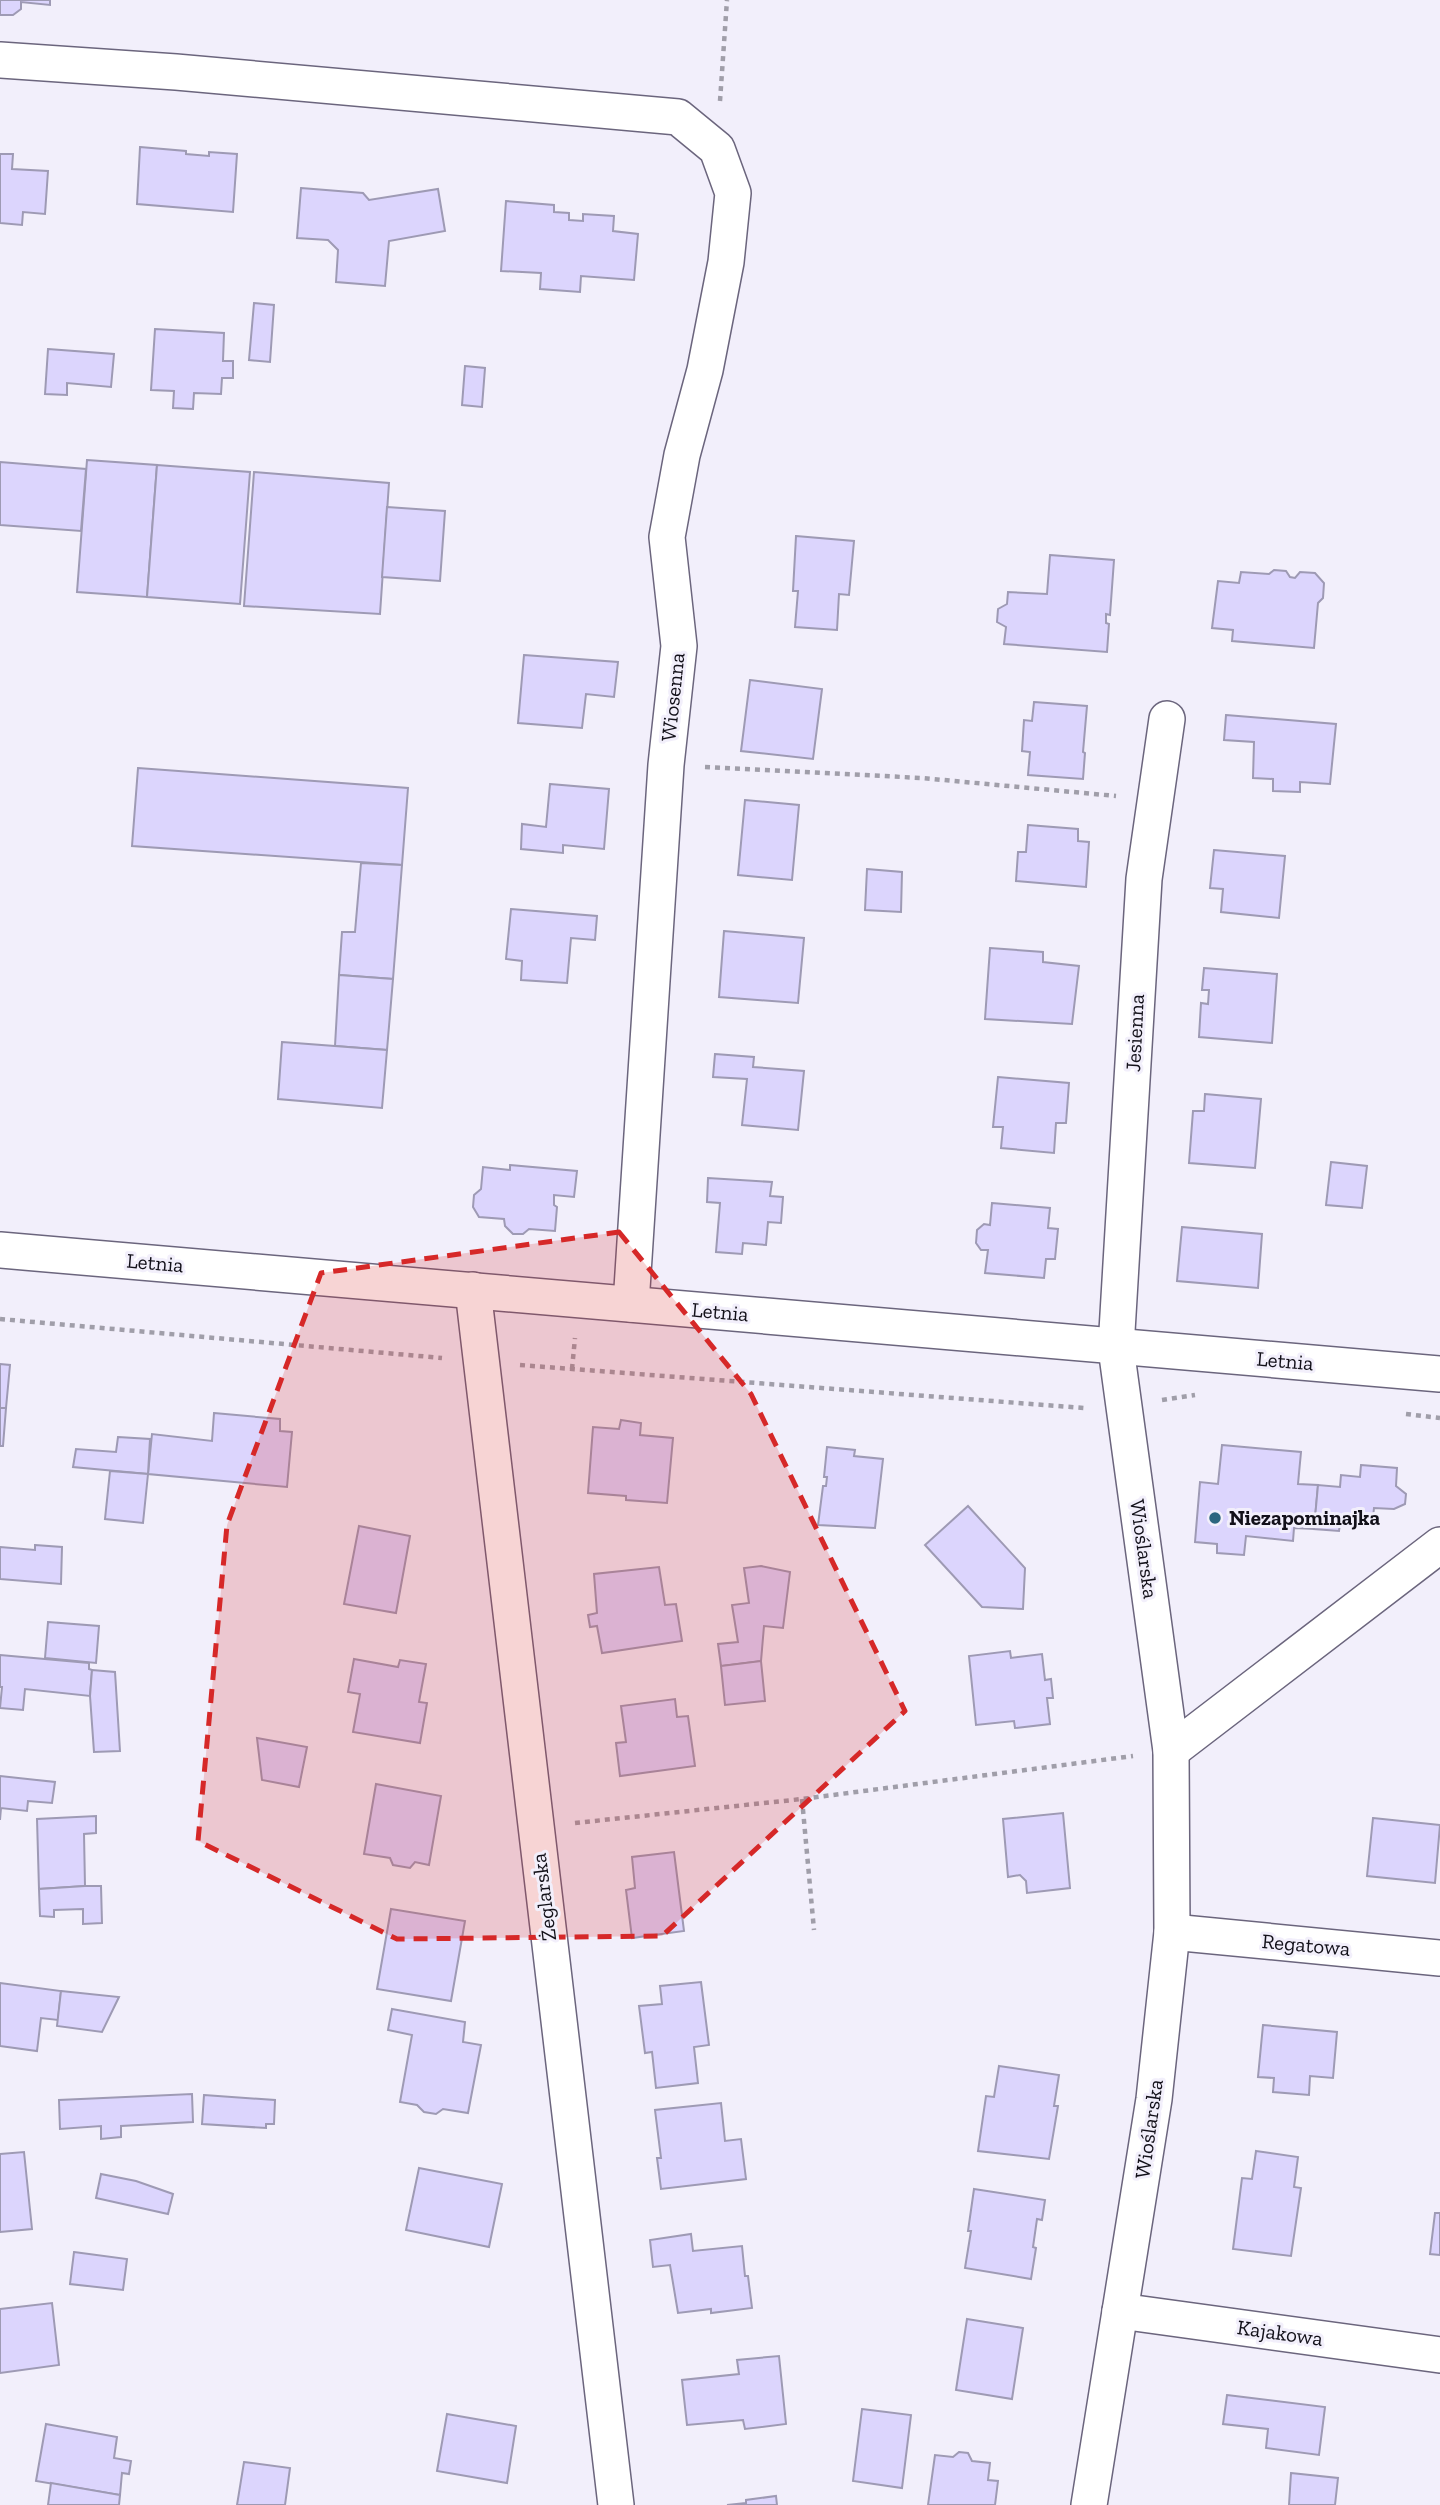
<svg xmlns="http://www.w3.org/2000/svg" width="1440" height="2505" font-family="'Zilla Slab',serif">
  <style>
    .building { fill: #dcd5fd; stroke: #9e9ab4; stroke-width: 2 }
    .lines { fill: none; stroke-linecap: round; stroke-linejoin: round }
    .street-casing { stroke: #6b657d; stroke-width: 38 }
    .path { stroke: #a09ea9; stroke-width: 4.5; stroke-dasharray: 5 5; stroke-linecap: butt }
    .street { stroke: #fff; stroke-width: 35 }
    .marked { fill: #d62828; fill-opacity: 0.2; stroke: #d62828; stroke-width: 5; stroke-dasharray: 14 9; stroke-linejoin: round }
    .poi-dot { fill: #2d667f; stroke: #f2effb; stroke-width: 2.5 }
    .labels { text-anchor: middle; stroke-width: 6; stroke-linejoin: round; paint-order: stroke }
    .street-label { font-size: 21px; fill: #121019; stroke: #f2effb }
    .poi-label { font-size: 21px; font-weight: bold; fill: #121019; stroke: #f2effb; text-anchor: start }
  </style>
  <rect width="100%" height="100%" fill="#f2effb"/>
  <!-- building -->
  <g class="building">
    <path d="M0,0H50V5L21,2V9L13,15H0Z"/>
    <path d="M140,147L186,151V154L209,156V152L237,154L233,212L137,204Z"/>
    <path d="M0,154H13L12,169L48,171L45,214L23,212L22,225L0,223Z"/>
    <path d="M301,188L363,193L369,200L438,189L445,231L389,241L385,286L336,282L338,250L328,240L297,238Z"/>
    <path d="M506,201L554,205V212L569,213V220L583,221V214L614,216L613,231L638,234L634,280L581,276L580,292L540,289L541,273L501,271Z"/>
    <path d="M254,303L274,305L270,362L249,360Z"/>
    <path d="M155,329L224,333L223,361H233V378H222L221,394L194,393L193,409L173,408L174,391L151,390Z"/>
    <path d="M48,349L114,354L111,387L67,383V395L45,394Z"/>
    <path d="M465,366L485,368L482,407L462,405Z"/>
    <path d="M87,460L157,465L147,597L77,592Z"/>
    <path d="M0,462L86,469L81,531L0,525Z"/>
    <path d="M157,465L250,472L240,604L147,597Z"/>
    <path d="M254,472L389,483L380,614L244,606Z"/>
    <path d="M387,507L445,511L440,581L382,577Z"/>
    <path d="M796,536L854,541L849,595L839,594L837,630L795,627L798,591H793Z"/>
    <path d="M1050,555L1114,560L1110,615L1106,614V623L1109,624L1107,652L1004,644L1006,627L997,622L998,609L1007,604L1008,592L1047,594Z"/>
    <path d="M1274,570L1286,571L1290,577L1295,578L1300,572L1315,573L1324,583L1323,598L1318,603L1314,648L1232,641L1233,630L1212,628L1218,581L1239,583L1241,572L1269,574Z"/>
    <path d="M524,655L618,662L614,697L586,694L582,728L518,723Z"/>
    <path d="M750,680L822,689L813,759L741,751Z"/>
    <path d="M1034,702L1087,706L1083,752L1085,753L1083,779L1028,775L1030,752L1022,751L1024,720L1032,721Z"/>
    <path d="M1226,715L1336,724L1330,784L1300,782V792L1273,791V779L1253,778L1254,742L1224,740Z"/>
    <path d="M138,768L408,788L402,865L132,846Z"/>
    <path d="M550,784L609,789L604,849L563,845V853L521,849L522,824L546,827Z"/>
    <path d="M745,800L799,805L792,880L738,875Z"/>
    <path d="M1028,825L1078,829V841L1089,842L1086,887L1016,881L1018,852H1026Z"/>
    <path d="M1214,850L1285,856L1279,918L1221,912L1223,889L1210,888Z"/>
    <path d="M361,863L402,865L393,979L339,975L342,932H355Z"/>
    <path d="M867,869L902,872L901,912L865,910Z"/>
    <path d="M511,909L597,916L595,940L571,938L567,983L521,980L522,961L506,959Z"/>
    <path d="M724,931L804,938L798,1003L719,997Z"/>
    <path d="M990,948L1043,952V962L1079,966L1072,1024L985,1019Z"/>
    <path d="M1204,968L1277,974L1272,1043L1199,1037L1201,1003L1208,1004L1209,990H1202Z"/>
    <path d="M339,975L393,979L387,1050L335,1046Z"/>
    <path d="M282,1042L387,1050L382,1108L278,1099Z"/>
    <path d="M715,1054L754,1057L753,1067L804,1071L798,1130L742,1125L747,1079L713,1077Z"/>
    <path d="M998,1077L1069,1083L1066,1123H1056L1054,1153L1001,1148L1003,1127H993Z"/>
    <path d="M1205,1094L1261,1099L1255,1168L1189,1163L1193,1111H1204Z"/>
    <path d="M1331,1162L1367,1166L1362,1208L1326,1205Z"/>
    <path d="M510,1165L577,1171L574,1197L554,1195V1205L557,1207L555,1231L529,1229L523,1234H513L505,1226L504,1219L479,1217L473,1207L474,1195L481,1189L483,1167L510,1170Z"/>
    <path d="M708,1178L772,1182L770,1196L783,1197L781,1223L768,1222L766,1245L743,1243L742,1254L716,1252L720,1203L707,1202Z"/>
    <path d="M992,1203L1050,1208L1048,1228L1058,1229L1055,1259H1046L1044,1278L985,1273L988,1250H981L976,1243L977,1230L984,1224L990,1225Z"/>
    <path d="M1182,1227L1262,1234L1258,1288L1177,1281Z"/>
    <path d="M0,1364L10,1365L6,1408H0Z"/>
    <path d="M0,1408H6L3,1446H0Z"/>
    <path d="M214,1413L280,1419V1431L292,1432L287,1487L148,1474L152,1434L212,1441Z"/>
    <path d="M621,1420L641,1423L640,1435L673,1438L667,1503L626,1500V1496L588,1493L593,1427L619,1429Z"/>
    <path d="M118,1437L150,1439L148,1474L73,1467L76,1449L116,1452Z"/>
    <path d="M1222,1445L1301,1452L1298,1484L1318,1485L1314,1529L1294,1528L1293,1541L1246,1536L1244,1555L1217,1553V1544L1195,1542L1200,1482L1218,1484Z"/>
    <path d="M827,1447L855,1450L854,1456L883,1459L875,1528L818,1525L823,1486H826L827,1477H824Z"/>
    <path d="M1361,1465L1397,1468L1396,1486L1406,1494L1405,1504L1394,1509L1374,1508L1372,1526L1340,1524L1339,1531L1314,1529L1318,1485L1340,1487L1341,1475L1360,1477Z"/>
    <path d="M110,1471L148,1474L143,1523L105,1519Z"/>
    <path d="M968,1506L1025,1568L1023,1609L982,1607L925,1545Z"/>
    <path d="M359,1526L410,1536L396,1613L344,1604Z"/>
    <path d="M35,1545L62,1547L61,1584L0,1579V1547L35,1550Z"/>
    <path d="M761,1566L790,1572L783,1628L764,1626L761,1661L721,1666L718,1644L738,1642L732,1605L749,1603L744,1568Z"/>
    <path d="M659,1567L665,1605L676,1604L682,1641L602,1653L597,1626L590,1627L588,1615L597,1613L594,1574Z"/>
    <path d="M48,1622L99,1626L96,1663L45,1658Z"/>
    <path d="M1010,1651L1011,1658L1042,1654L1045,1680L1051,1679L1053,1698H1047L1050,1724L1015,1728L1014,1721L976,1725L969,1656Z"/>
    <path d="M0,1655L89,1663V1669L92,1670L90,1696L25,1689L23,1710L0,1708L2,1687H0Z"/>
    <path d="M354,1659L398,1667L400,1660L426,1664L419,1702L427,1703L420,1743L353,1732L360,1694L348,1692Z"/>
    <path d="M761,1661L765,1701L725,1705L721,1666Z"/>
    <path d="M92,1670L115,1672L120,1751L94,1752L90,1696Z"/>
    <path d="M675,1699L677,1717L688,1716L695,1766L620,1776L616,1743L626,1742L621,1706Z"/>
    <path d="M257,1738L307,1747L299,1787L262,1780Z"/>
    <path d="M0,1776L55,1782L52,1803L28,1801L27,1811L1,1808L0,1820Z"/>
    <path d="M376,1784L441,1796L429,1865L415,1862L410,1868L393,1865L390,1858L364,1854Z"/>
    <path d="M1063,1813L1070,1888L1027,1893L1026,1881L1020,1875L1008,1877L1003,1819Z"/>
    <path d="M96,1816V1833L84,1834L85,1886L39,1889L37,1819Z"/>
    <path d="M1373,1818L1440,1825L1435,1883L1367,1876Z"/>
    <path d="M674,1852L684,1931L632,1938L626,1890L635,1888L632,1857Z"/>
    <path d="M85,1886H101L102,1923L83,1924V1909L54,1910V1917L40,1916L39,1889Z"/>
    <path d="M391,1909L465,1921L451,2001L377,1989Z"/>
    <path d="M701,1982L709,2045L694,2047L698,2083L656,2088L652,2052L645,2053L639,2006L662,2004L660,1986Z"/>
    <path d="M0,1983L61,1991L58,2020L41,2018L37,2051L0,2046Z"/>
    <path d="M61,1991L119,1997L102,2032L57,2026Z"/>
    <path d="M392,2009L465,2022L463,2042L481,2045L468,2113L443,2109L436,2114L424,2112L417,2105L400,2102L412,2035L388,2030Z"/>
    <path d="M1263,2025L1337,2032L1333,2078L1310,2076L1309,2095L1273,2092L1274,2078L1258,2077Z"/>
    <path d="M999,2066L1059,2075L1054,2106H1058L1049,2159L978,2151L986,2096L994,2097Z"/>
    <path d="M192,2094L193,2122L121,2126V2137L101,2139V2126L60,2129L59,2100Z"/>
    <path d="M204,2095L275,2100L274,2124H266V2128L202,2124Z"/>
    <path d="M721,2103L725,2141L741,2139L746,2179L661,2189L657,2158H661L655,2110Z"/>
    <path d="M1256,2151L1298,2157L1294,2187L1301,2188L1291,2256L1233,2249L1242,2178L1252,2179Z"/>
    <path d="M24,2152L32,2229L0,2232V2154Z"/>
    <path d="M419,2168L502,2184L489,2247L406,2230Z"/>
    <path d="M101,2174L136,2181L173,2194L168,2214L96,2198Z"/>
    <path d="M974,2189L1045,2200L1042,2220L1037,2219L1033,2247L1036,2248L1031,2279L965,2268L971,2231H968Z"/>
    <path d="M1435,2213H1440V2255L1430,2254Z"/>
    <path d="M691,2234L693,2251L742,2246L745,2276H748L752,2308L711,2313V2309L678,2313L670,2265L653,2267L650,2240Z"/>
    <path d="M74,2252L127,2259L123,2290L70,2284Z"/>
    <path d="M52,2303L59,2365L0,2373V2309Z"/>
    <path d="M967,2319L1023,2328L1012,2399L956,2390Z"/>
    <path d="M779,2356L786,2424L745,2429L743,2420L687,2425L682,2380L739,2374L737,2360Z"/>
    <path d="M1227,2395L1325,2407L1319,2455L1266,2448L1268,2429L1223,2424Z"/>
    <path d="M862,2409L911,2415L902,2488L853,2481Z"/>
    <path d="M447,2414L516,2426L507,2483L437,2471Z"/>
    <path d="M46,2424L117,2437L114,2458L131,2461L129,2474L122,2473L120,2495L36,2481Z"/>
    <path d="M959,2452L968,2453L972,2461L990,2463L988,2480L998,2481L995,2505H928L935,2455L953,2457Z"/>
    <path d="M244,2462L290,2468L285,2505H237Z"/>
    <path d="M1291,2473L1338,2478L1335,2505H1289Z"/>
    <path d="M51,2483L120,2495L119,2505H48Z"/>
    <path d="M776,2496L777,2505H727L746,2503V2500Z"/>
  </g>
  <g class="lines">
    <defs>
      <g id="street">
        <path d="M0,60L176,72L678,117L717,149L733,193L726,262L705,370L682,455L667,537L679,646L666,765L631,1304"/>
        <path d="M0,1250L1440,1374"/>
        <path d="M473,1290L616,2505"/>
        <path d="M1171,1751L1440,1545"/>
        <path d="M1172,1932L1440,1958"/>
        <path d="M1120,2311L1440,2355"/>
        <path d="M1089,2505L1154,2099L1172,1932L1171,1751L1116,1348L1144,879L1167,719"/>
      </g>
    </defs>
    <!-- street casing -->
    <use href="#street" class="street-casing"/>
    <!-- path -->
    <g class="path">
      <path d="M720,101L727,0"/>
      <path d="M705,767L922,778L1116,796"/>
      <path d="M0,1319L442,1358"/>
      <path d="M520,1365L1084,1408"/>
      <path d="M572,1369L575,1338"/>
      <path d="M1162,1400L1195,1395"/>
      <path d="M1406,1414L1440,1418"/>
      <path d="M802,1799L814,1930"/>
      <path d="M575,1823L802,1799L1133,1756"/>
    </g>
    <!-- street -->
    <use href="#street" class="street"/>
  </g>
  <!-- marked area -->
  <path class="marked" d="M619,1232L751,1394L905,1711L662,1936L397,1939L198,1841L227,1525L321,1273Z"/>
  <!-- markers -->
  <circle class="poi-dot" cx="1215" cy="1518" r="7"/>
  <g class="labels">
    <!-- street labels -->
    <g class="street-label">
      <text transform="translate(673 697) rotate(-84)" y="7">Wiosenna</text>
      <text transform="translate(1135 1033) rotate(-87)" y="7">Jesienna</text>
      <text transform="translate(155 1263) rotate(5)" y="7">Letnia</text>
      <text transform="translate(720 1312) rotate(5)" y="7">Letnia</text>
      <text transform="translate(1285 1361) rotate(5)" y="7">Letnia</text>
      <text transform="translate(1144 1549) rotate(82)" y="7">Wioślarska</text>
      <text transform="translate(544 1897) rotate(-97)" y="7">Żeglarska</text>
      <text transform="translate(1306 1945) rotate(5)" y="7">Regatowa</text>
      <text transform="translate(1149 2129) rotate(-82)" y="7">Wioślarska</text>
      <text transform="translate(1280 2333) rotate(8)" y="7">Kajakowa</text>
    </g>
    <!-- poi labels -->
    <g class="poi-label">
      <text x="1229" y="1525">Niezapominajka</text>
    </g>
  </g>
</svg>
